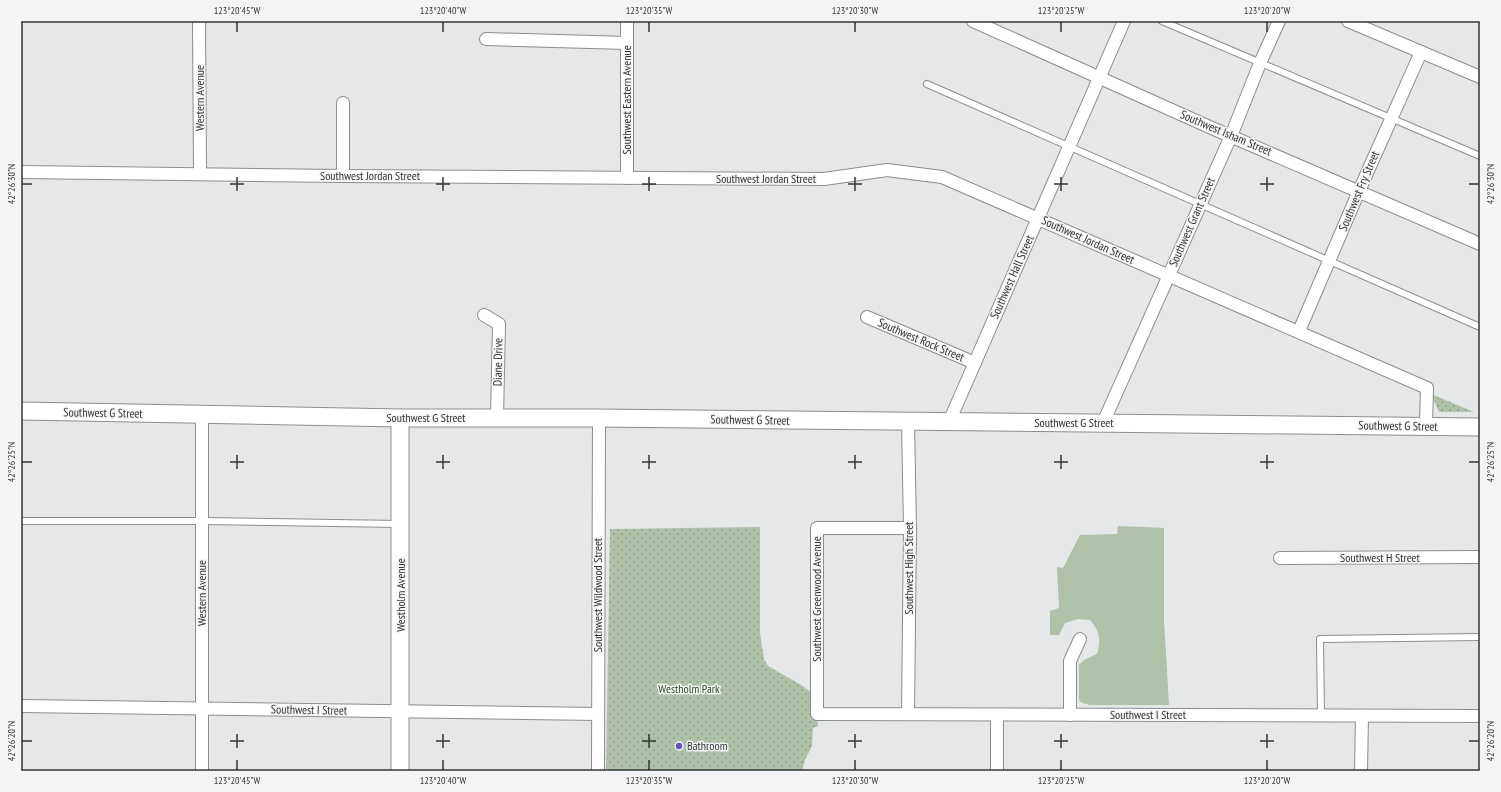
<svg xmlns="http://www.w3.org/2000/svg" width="1501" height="792" font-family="'PT Sans Narrow',sans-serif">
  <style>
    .grass { fill: #afc1a8 }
    .park { fill: url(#park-dots) }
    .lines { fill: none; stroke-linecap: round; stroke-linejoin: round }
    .lane-casing { stroke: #8c8d8f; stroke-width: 8 }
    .street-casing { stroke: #8c8d8f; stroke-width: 14 }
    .secondary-casing { stroke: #8c8d8f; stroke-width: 19 }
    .lane { stroke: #fff; stroke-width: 6 }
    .street { stroke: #fff; stroke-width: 12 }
    .secondary { stroke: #fff; stroke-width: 17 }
    .ticks { fill: none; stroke: #353536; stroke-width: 1.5 }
    .poi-dot { fill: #6651ca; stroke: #f3f4f6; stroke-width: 1.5 }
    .labels { text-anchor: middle; stroke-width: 3; stroke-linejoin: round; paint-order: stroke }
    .street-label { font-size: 12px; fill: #353536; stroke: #f3f4f6 }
    .park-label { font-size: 12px; fill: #314f23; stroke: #f3f4f6 }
    .poi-label { font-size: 12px; fill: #353536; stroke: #f3f4f6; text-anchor: start }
    .neatline { fill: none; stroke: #353536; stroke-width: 1.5 }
    .ticks-label { font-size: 10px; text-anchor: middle; fill: #353536 }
  </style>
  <defs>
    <pattern id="park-dots" width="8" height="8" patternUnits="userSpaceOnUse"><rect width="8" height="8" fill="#afc1a8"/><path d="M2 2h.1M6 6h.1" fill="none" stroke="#8f9e8a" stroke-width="1.8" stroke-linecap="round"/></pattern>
  </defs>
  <rect width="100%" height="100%" fill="#e6e7e9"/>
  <!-- grass -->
  <path class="grass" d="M1118,526L1164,528V621L1169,705H1090L1082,703L1079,700V665L1084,660L1097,654C1101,640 1100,631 1090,620L1078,619L1065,623L1059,635H1050V611L1059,608L1057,567L1063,568L1080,535L1117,534Z"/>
  <!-- park -->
  <g class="park">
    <path d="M1431,394L1474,412H1439Z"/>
    <path d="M760,527V633L764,659L768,666L801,685L814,694L818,726L813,728L812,746L805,760L802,771H606L610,529Z"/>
  </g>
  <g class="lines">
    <defs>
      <g id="lane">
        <path d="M1162,21L1480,156"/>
        <path d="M927,84L1480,327"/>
        <path d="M21,521H202L399,524"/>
        <path d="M1321,716L1320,639L1480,637"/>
      </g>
      <g id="street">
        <path d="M199,21L200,174"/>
        <path d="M627,21V178"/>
        <path d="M973,21L1214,129L1480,244"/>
        <path d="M1348,21L1480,77"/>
        <path d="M486,39L627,43"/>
        <path d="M21,172L343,176L824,179L887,170L942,177L1427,388L1426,426"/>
        <path d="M343,176V103"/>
        <path d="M484,315L499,324L497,418"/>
        <path d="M867,317L975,363"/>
        <path d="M1299,331L1359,191L1421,52"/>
        <path d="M202,415V771"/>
        <path d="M908,422L910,528L908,714"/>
        <path d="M949,422L1124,21"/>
        <path d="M1103,423L1231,136L1260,63L1279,21"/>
        <path d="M910,528H817V714L1480,716"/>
        <path d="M1280,558L1480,557"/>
        <path d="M21,706L598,714"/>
        <path d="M997,715V771"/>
        <path d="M1070,715V661L1080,639"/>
        <path d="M598,771L599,418"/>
        <path d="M1361,771L1362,716"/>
      </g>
      <g id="secondary">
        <path d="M21,411L400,418H599L1480,427"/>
        <path d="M400,771V418"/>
      </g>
    </defs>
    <!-- lane casing -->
    <use href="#lane" class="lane-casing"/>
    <!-- street casing -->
    <use href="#street" class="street-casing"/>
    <!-- secondary casing -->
    <use href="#secondary" class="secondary-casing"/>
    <!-- lane -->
    <use href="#lane" class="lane"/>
    <!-- street -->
    <use href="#street" class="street"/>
    <!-- secondary -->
    <use href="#secondary" class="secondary"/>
  </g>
  <!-- ticks -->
  <path class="ticks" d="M237,22V32M443,22V32M649,22V32M855,22V32M1061,22V32M1267,22V32M237,177V191M443,177V191M649,177V191M855,177V191M1061,177V191M1267,177V191M22,184H32M230,184H244M436,184H450M642,184H656M848,184H862M1054,184H1068M1260,184H1274M1469,184H1479M237,455V469M443,455V469M649,455V469M855,455V469M1061,455V469M1267,455V469M22,462H32M230,462H244M436,462H450M642,462H656M848,462H862M1054,462H1068M1260,462H1274M1469,462H1479M237,734V748M443,734V748M649,734V748M855,734V748M1061,734V748M1267,734V748M22,741H32M230,741H244M436,741H450M642,741H656M848,741H862M1054,741H1068M1260,741H1274M1469,741H1479M237,760V770M443,760V770M649,760V770M855,760V770M1061,760V770M1267,760V770"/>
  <!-- markers -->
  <circle class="poi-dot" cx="679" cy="746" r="4"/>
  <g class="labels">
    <!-- street labels -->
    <g class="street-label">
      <text transform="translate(200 98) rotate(-90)" y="4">Western Avenue</text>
      <text transform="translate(627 100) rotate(-90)" y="4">Southwest Eastern Avenue</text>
      <text transform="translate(1226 133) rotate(23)" y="4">Southwest Isham Street</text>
      <text x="370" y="180">Southwest Jordan Street</text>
      <text x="766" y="183">Southwest Jordan Street</text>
      <text transform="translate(1359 191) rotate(-67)" y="4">Southwest Fry Street</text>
      <text transform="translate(1192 222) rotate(-66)" y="4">Southwest Grant Street</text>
      <text transform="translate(1088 240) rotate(24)" y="4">Southwest Jordan Street</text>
      <text transform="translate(1012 277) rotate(-66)" y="4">Southwest Hall Street</text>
      <text transform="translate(921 340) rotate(23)" y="4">Southwest Rock Street</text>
      <text transform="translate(498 362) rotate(-89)" y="4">Diane Drive</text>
      <text transform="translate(103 413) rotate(1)" y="4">Southwest G Street</text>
      <text x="426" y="422">Southwest G Street</text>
      <text transform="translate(750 420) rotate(1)" y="4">Southwest G Street</text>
      <text x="1074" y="427">Southwest G Street</text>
      <text transform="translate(1398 426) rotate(1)" y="4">Southwest G Street</text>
      <text x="1380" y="562">Southwest H Street</text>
      <text transform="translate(909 568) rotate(-90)" y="4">Southwest High Street</text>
      <text transform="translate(202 593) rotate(-90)" y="4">Western Avenue</text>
      <text transform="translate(401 595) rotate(-90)" y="4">Westholm Avenue</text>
      <text transform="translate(598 595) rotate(-90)" y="4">Southwest Wildwood Street</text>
      <text transform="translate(817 599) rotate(-90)" y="4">Southwest Greenwood Avenue</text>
      <text transform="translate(309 710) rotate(1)" y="4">Southwest I Street</text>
      <text x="1148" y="719">Southwest I Street</text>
    </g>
    <!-- park labels -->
    <g class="park-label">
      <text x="689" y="693">Westholm Park</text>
    </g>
    <!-- poi labels -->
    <g class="poi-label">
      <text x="687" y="750">Bathroom</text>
    </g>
  </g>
  <!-- border -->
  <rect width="1501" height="792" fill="none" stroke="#f3f4f6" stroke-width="44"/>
  <rect x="22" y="22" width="1457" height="748" class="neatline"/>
  <g class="ticks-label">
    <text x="237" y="14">123°20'45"W</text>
    <text x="443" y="14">123°20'40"W</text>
    <text x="649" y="14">123°20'35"W</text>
    <text x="855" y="14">123°20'30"W</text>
    <text x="1061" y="14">123°20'25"W</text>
    <text x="1267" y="14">123°20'20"W</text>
    <text transform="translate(11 184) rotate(-90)" y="4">42°26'30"N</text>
    <text transform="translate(1490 184) rotate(-90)" y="4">42°26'30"N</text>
    <text transform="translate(11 462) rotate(-90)" y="4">42°26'25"N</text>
    <text transform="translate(1490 462) rotate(-90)" y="4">42°26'25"N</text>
    <text transform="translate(11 741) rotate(-90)" y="4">42°26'20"N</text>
    <text transform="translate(1490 741) rotate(-90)" y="4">42°26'20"N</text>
    <text x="237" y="784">123°20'45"W</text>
    <text x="443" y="784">123°20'40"W</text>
    <text x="649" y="784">123°20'35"W</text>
    <text x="855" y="784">123°20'30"W</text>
    <text x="1061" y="784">123°20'25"W</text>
    <text x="1267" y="784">123°20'20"W</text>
  </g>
</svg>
